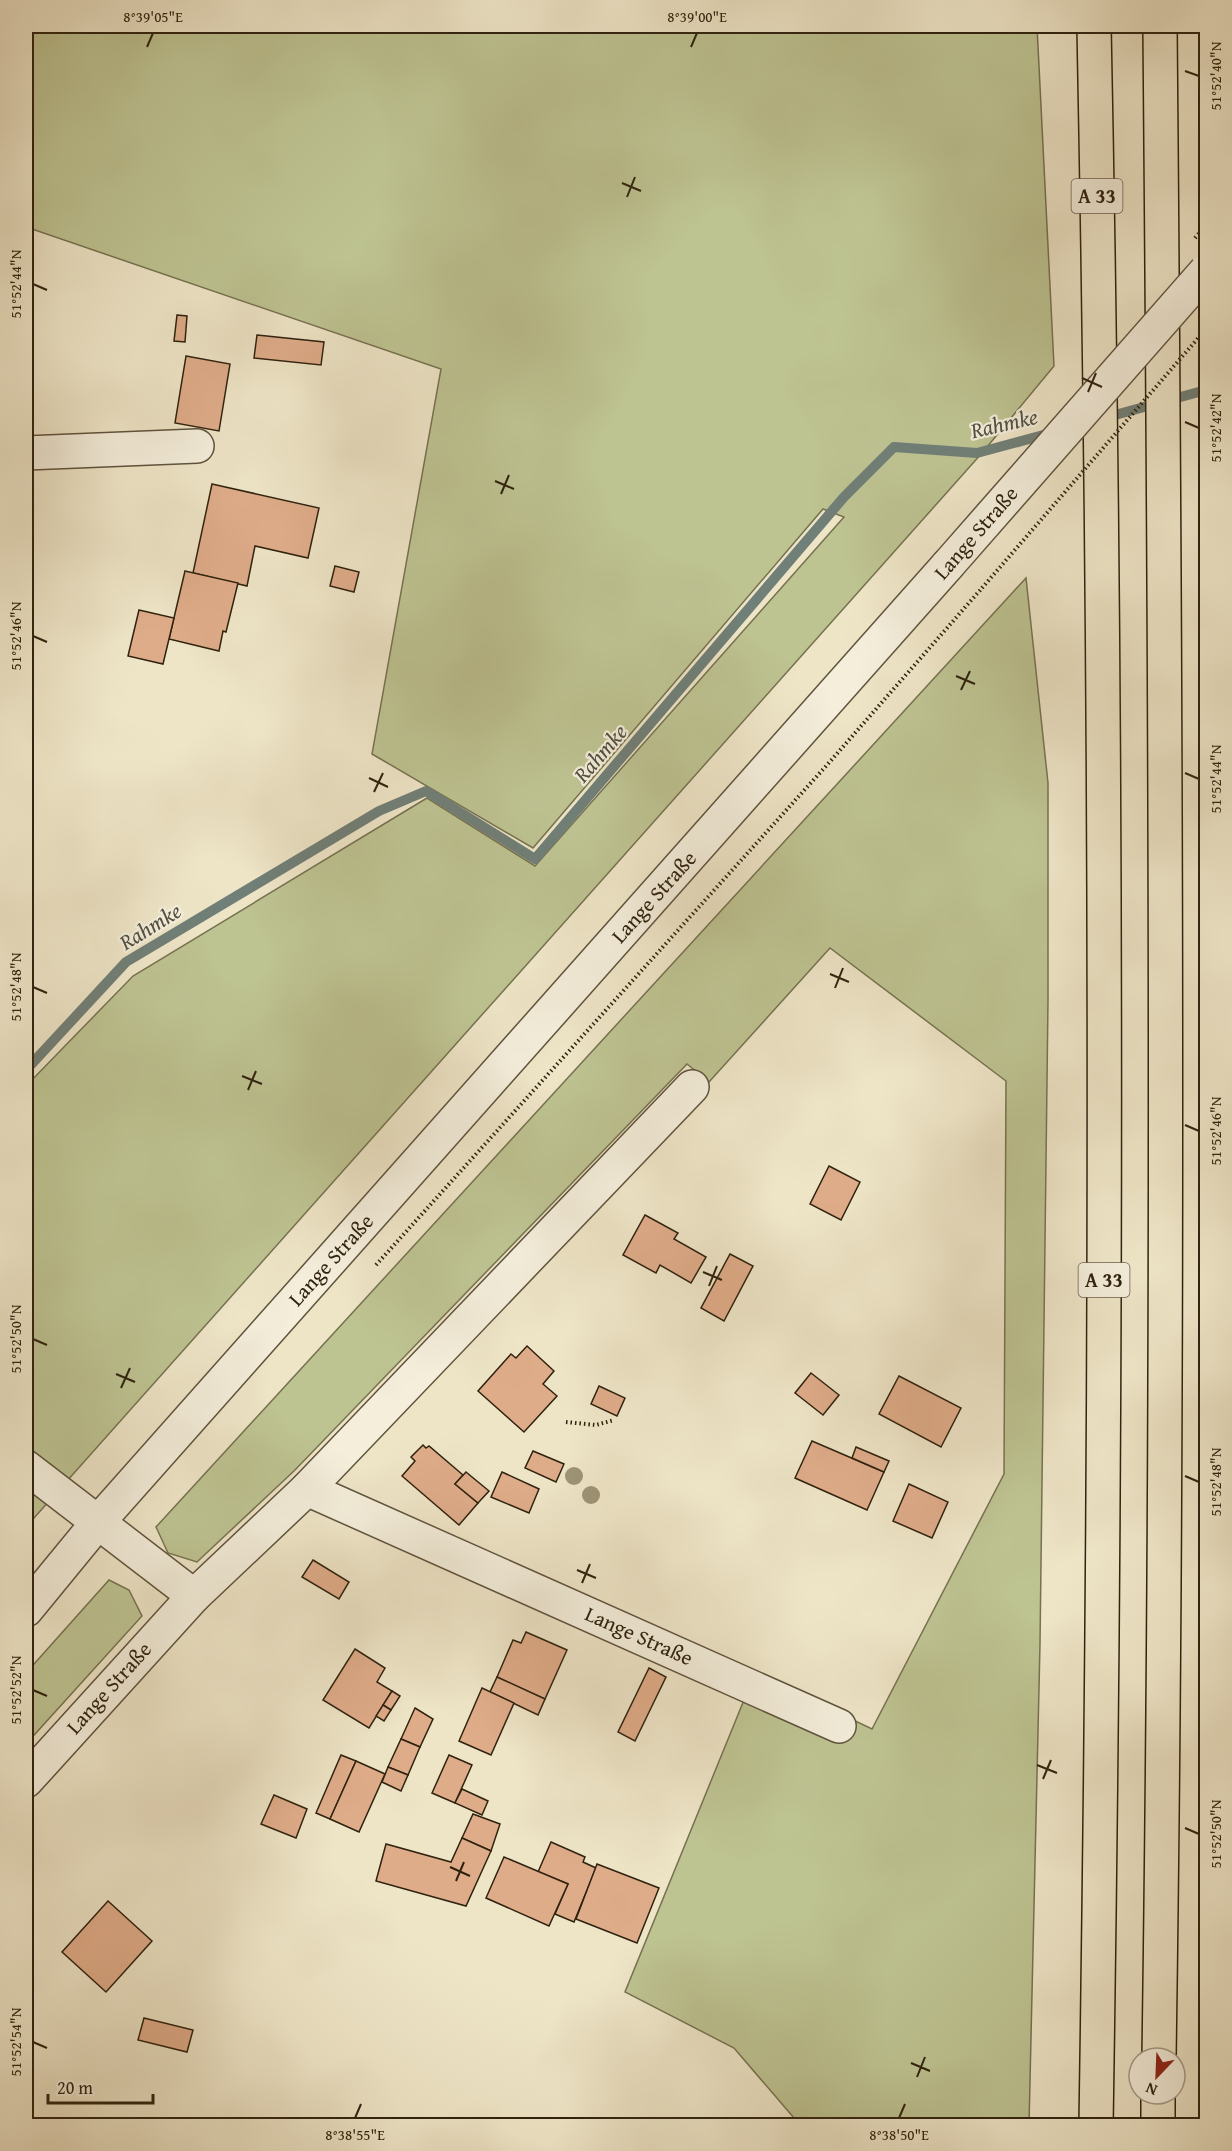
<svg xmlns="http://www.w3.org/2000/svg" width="1232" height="2151" font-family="'Gentium Book Plus',serif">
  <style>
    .green { fill: #bec392; stroke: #767250; stroke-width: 1.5 }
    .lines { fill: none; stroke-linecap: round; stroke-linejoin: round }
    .stream { stroke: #707f77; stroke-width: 10 }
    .building { fill: #dfac89; stroke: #2f220f; stroke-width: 1.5 }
    .minor-casing { stroke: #5f533d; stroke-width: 36 }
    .highway-casing { stroke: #2f220f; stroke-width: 36 }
    .path { stroke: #2f220f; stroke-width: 4; stroke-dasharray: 1.5 3; stroke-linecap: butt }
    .minor { stroke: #f4eedb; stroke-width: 33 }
    .highway { stroke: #eee5c7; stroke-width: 33 }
    .minor-bridge-casing { stroke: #5f533d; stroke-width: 36; stroke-linecap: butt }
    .path-bridge { stroke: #2f220f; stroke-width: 4; stroke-dasharray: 1.5 3; stroke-linecap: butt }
    .minor-bridge { stroke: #f4eedb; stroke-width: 33 }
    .tree { fill: #9d9477 }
    .ticks { fill: none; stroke: #2f220f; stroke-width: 2 }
    .labels { text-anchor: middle; stroke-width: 4.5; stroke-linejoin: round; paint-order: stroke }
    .shield { fill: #f4eedb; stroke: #6a5f4c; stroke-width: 1.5 }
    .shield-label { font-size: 20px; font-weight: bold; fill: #2f220f }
    .street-label { font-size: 21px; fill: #2f220f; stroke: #f4eedb }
    .water-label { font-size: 22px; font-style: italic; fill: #505043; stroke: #f4eedb }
    .neatline { fill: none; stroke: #2f220f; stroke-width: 2 }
    .ticks-label { font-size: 15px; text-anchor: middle; fill: #2f220f }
  </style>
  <rect width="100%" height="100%" fill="#eee5c7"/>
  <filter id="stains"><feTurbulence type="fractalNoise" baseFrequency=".00333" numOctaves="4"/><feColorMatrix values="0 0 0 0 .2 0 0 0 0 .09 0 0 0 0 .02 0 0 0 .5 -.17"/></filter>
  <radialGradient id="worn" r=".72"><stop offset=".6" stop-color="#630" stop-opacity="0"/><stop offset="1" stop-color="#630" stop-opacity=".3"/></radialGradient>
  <!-- green -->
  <g class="green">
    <path d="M26,26H1037L1054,366L982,453L26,1527V1086L133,976L427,798L535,866L844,517L823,509L533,848L372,754L441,369L26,227Z"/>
    <path d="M1026,578L1048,783V1001L1040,1644L1029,2125H800L734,2048L625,1992L755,1673L872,1729L1004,1474L1006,1081L830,948L709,1082L687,1064L295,1470L197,1562L168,1553L156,1527Z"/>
    <path d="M109,1580L129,1590L142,1616L26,1744V1673Z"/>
  </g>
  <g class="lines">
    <!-- stream -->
    <g class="stream">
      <path d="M1104,418L1206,390"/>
      <path d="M26,1070L126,962L379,811L426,791L535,859L844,497L894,447L977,453L1051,433"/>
    </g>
  </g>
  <!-- building -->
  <g class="building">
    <path d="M177,315L187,316L185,342L174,341Z"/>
    <path d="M257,335L324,342L321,365L254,358Z"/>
    <path d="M186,356L230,364L219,431L175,423Z"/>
    <path d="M212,484L319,508L308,558L255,546L247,586L193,573Z"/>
    <path d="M335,566L359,572L354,592L330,586Z"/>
    <path d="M185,571L238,583L226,632L223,631L219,651L169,639Z"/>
    <path d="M139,610L174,618L163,664L128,656Z"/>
    <path d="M829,1166L860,1182L841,1220L810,1204Z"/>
    <path d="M645,1215L678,1233L674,1239L706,1257L691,1283L660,1265L656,1273L623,1255Z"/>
    <path d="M730,1254L753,1266L724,1321L701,1308Z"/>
    <path d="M527,1346L554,1371L543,1384L557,1396L524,1432L478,1391L511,1354L516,1358Z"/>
    <path d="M811,1373L839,1395L823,1415L795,1393Z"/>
    <path d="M899,1376L961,1408L941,1447L879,1414Z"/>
    <path d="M599,1386L625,1398L617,1416L591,1404Z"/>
    <path d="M812,1441L884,1472L867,1510L795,1478Z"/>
    <path d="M423,1445L426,1448L429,1446L463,1475L455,1484L478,1503L459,1525L402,1476L415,1461L411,1457Z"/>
    <path d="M856,1447L889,1461L884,1472L852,1458Z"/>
    <path d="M533,1451L564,1464L556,1482L525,1468Z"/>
    <path d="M466,1472L489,1491L478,1503L455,1484Z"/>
    <path d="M502,1472L539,1489L529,1513L491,1497Z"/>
    <path d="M909,1484L948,1502L932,1538L893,1521Z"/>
    <path d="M313,1560L349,1582L339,1599L302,1577Z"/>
    <path d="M526,1632L567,1650L545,1699L497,1677L513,1640L521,1643Z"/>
    <path d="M355,1649L385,1668L377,1682L392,1691L369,1728L323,1700Z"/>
    <path d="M649,1668L666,1677L635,1741L618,1732Z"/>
    <path d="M497,1677L545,1699L538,1715L490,1692Z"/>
    <path d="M482,1688L514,1703L491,1755L459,1741Z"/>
    <path d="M392,1691L400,1696L391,1710L383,1705Z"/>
    <path d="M383,1705L391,1710L384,1721L376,1716Z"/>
    <path d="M415,1708L433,1719L420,1747L401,1739Z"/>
    <path d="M401,1739L420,1747L408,1775L388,1767Z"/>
    <path d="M341,1755L356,1761L330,1819L316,1813Z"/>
    <path d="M449,1755L472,1765L455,1803L432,1793Z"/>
    <path d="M356,1761L385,1774L359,1832L330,1819Z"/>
    <path d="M388,1767L408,1775L401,1791L382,1782Z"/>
    <path d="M462,1789L488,1801L482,1815L455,1803Z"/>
    <path d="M274,1795L307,1809L296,1838L261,1824Z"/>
    <path d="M473,1814L500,1824L491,1851L462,1838Z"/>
    <path d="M462,1838L491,1851L466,1906L376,1881L386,1844L451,1862Z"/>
    <path d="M551,1842L585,1857L583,1862L596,1868L574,1922L555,1914L568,1884L538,1872Z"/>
    <path d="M504,1857L568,1884L549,1926L486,1898Z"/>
    <path d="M597,1864L659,1888L637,1943L576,1919Z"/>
    <path d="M108,1901L152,1941L106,1992L62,1952Z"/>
    <path d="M144,2018L193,2030L187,2052L138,2040Z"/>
    <path d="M874,2119L889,2126H871Z"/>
  </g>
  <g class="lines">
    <defs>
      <g id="minor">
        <path d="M26,453L197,446"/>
        <path d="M26,1467L194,1596L307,1489L692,1087"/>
        <path d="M307,1489L839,1726"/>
        <path d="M26,1610L99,1521L948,565"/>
        <path d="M26,1781L194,1596"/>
      </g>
      <g id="highway">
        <path d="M1094,26C1108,725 1107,1426 1096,2126"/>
        <path d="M1159,2058C1169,1380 1166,703 1160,26"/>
        <path d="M1158,2126V2094"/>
      </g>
    </defs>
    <!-- minor casing -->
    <use href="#minor" class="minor-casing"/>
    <!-- highway casing -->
    <use href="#highway" class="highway-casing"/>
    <!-- path -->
    <g class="path">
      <path d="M376,1265L827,765L982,588"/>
      <path d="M566,1422L596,1425L614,1420"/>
    </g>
    <!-- minor -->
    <use href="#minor" class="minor"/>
    <!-- highway -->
    <use href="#highway" class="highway"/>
    <defs>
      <path id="minor-bridge" d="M948,565L1206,271"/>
    </defs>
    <!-- minor-bridge casing -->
    <use href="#minor-bridge" class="minor-bridge-casing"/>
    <!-- path-bridge -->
    <g class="path-bridge">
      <path d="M1195,238L1206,225"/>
      <path d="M982,588L1206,329"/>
    </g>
    <!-- minor-bridge -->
    <use href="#minor-bridge" class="minor-bridge"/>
  </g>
  <!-- trees -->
  <g class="tree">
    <circle cx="574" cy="1476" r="9"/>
    <circle cx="591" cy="1495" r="9"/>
  </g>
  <!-- ticks -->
  <path class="ticks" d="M147,47L153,33M691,47L697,33M1185,71L1199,76M622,183L641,191M627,197L635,177M33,284L47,290M1082,378L1102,387M1088,392L1096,373M1185,422L1199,428M495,481L514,489M501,494L509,475M33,636L47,642M956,676L975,684M961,690L970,671M1185,773L1199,779M369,778L388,787M374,792L383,773M830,974L849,982M33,987L47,993M835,988L843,968M242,1076L262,1084M248,1090L256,1071M1185,1125L1199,1131M703,1272L722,1280M709,1286L717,1266M33,1339L47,1345M116,1374L135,1382M121,1388L130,1368M1185,1476L1199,1482M577,1570L596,1578M582,1583L590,1564M33,1690L47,1696M1037,1765L1057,1773M1043,1779L1051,1760M1185,1828L1199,1834M450,1867L470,1876M456,1881L464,1862M33,2042L47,2048M911,2063L930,2071M917,2077L925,2057M355,2118L361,2104M899,2118L905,2104"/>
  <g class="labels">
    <!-- shield labels -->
    <g class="shield">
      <rect x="1071.5" y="179" width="51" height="34" rx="4.5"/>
      <rect x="1078.5" y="1263" width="51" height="34" rx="4.5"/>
    </g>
    <g class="shield-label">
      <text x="1097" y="203">A 33</text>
      <text x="1104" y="1287">A 33</text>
    </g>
    <!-- street labels -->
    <g class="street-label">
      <text transform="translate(976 533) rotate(-49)" y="7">Lange Straße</text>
      <text transform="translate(654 897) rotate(-48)" y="7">Lange Straße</text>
      <text transform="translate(331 1260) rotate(-48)" y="7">Lange Straße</text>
      <text transform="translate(639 1636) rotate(24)" y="7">Lange Straße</text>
      <text transform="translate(109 1688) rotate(-48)" y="7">Lange Straße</text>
    </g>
    <!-- water labels -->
    <g class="water-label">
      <text transform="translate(1004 423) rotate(-13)" y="8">Rahmke</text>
      <text transform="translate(600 753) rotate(-49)" y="8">Rahmke</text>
      <text transform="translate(150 926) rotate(-32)" y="8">Rahmke</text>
    </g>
  </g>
  <!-- margin -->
  <rect width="1232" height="2151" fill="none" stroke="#eee5c7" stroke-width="66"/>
  <!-- north arrow -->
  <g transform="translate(1157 2076) rotate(203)"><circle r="28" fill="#f4eedb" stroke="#a59c89" stroke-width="1.5"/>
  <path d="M0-4.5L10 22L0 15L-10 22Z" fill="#8f2418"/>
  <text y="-9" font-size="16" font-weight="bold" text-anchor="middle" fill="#2f220f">N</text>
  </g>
  <!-- scale -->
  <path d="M48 2094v9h105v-9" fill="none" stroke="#2f220f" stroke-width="3"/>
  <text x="57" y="2094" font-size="18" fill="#2f220f" stroke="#f4eedb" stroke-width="4.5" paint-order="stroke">20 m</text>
  <rect x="33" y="33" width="1166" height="2085" class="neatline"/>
  <g class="ticks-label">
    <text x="153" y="22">8°39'05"E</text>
    <text x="697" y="22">8°39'00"E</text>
    <text transform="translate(1216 76) rotate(-90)" y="5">51°52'40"N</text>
    <text transform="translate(16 284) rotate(-90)" y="5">51°52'44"N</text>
    <text transform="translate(1216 428) rotate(-90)" y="5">51°52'42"N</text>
    <text transform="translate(16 636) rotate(-90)" y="5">51°52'46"N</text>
    <text transform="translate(1216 779) rotate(-90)" y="5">51°52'44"N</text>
    <text transform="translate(16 987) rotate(-90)" y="5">51°52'48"N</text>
    <text transform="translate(1216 1131) rotate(-90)" y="5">51°52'46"N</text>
    <text transform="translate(16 1339) rotate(-90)" y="5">51°52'50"N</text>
    <text transform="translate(1216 1482) rotate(-90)" y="5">51°52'48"N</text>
    <text transform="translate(16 1690) rotate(-90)" y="5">51°52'52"N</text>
    <text transform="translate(1216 1834) rotate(-90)" y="5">51°52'50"N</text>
    <text transform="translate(16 2042) rotate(-90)" y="5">51°52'54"N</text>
    <text x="355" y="2140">8°38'55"E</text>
    <text x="899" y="2140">8°38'50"E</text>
  </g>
  <rect width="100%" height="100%" filter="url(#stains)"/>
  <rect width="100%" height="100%" fill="url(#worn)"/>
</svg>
